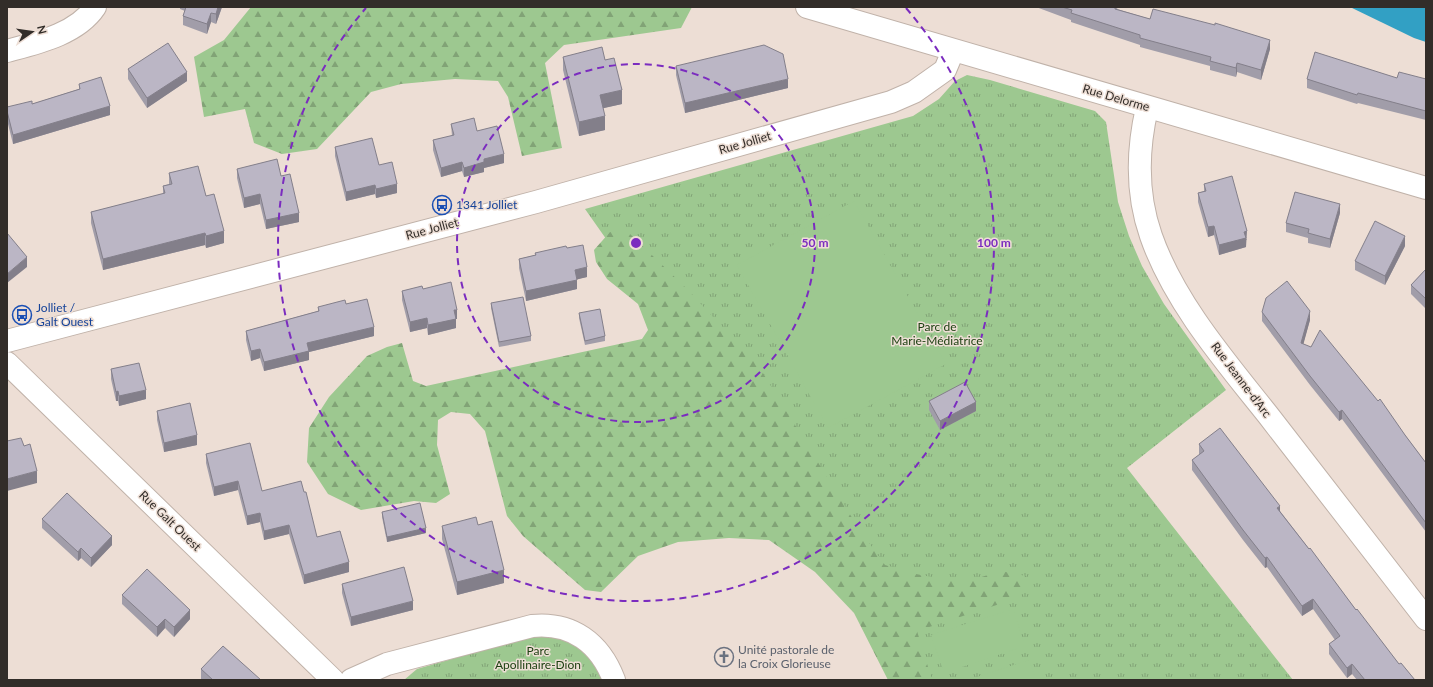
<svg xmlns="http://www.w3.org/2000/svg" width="1433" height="687" font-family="Lato,sans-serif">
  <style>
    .grass { fill: url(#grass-tufts) }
    .forest { fill: url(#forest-firs) }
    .garden { fill: #9dc890 }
    .water { fill: #32a0c4 }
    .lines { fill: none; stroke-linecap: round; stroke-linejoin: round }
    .minor-casing { stroke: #c0b2a9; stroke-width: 24 }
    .minor { stroke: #fff; stroke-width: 22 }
    .wall { fill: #a19da9 }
    .shaded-wall { fill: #837f8a }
    .building { fill: #bbb6c5; stroke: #837f8a }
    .ring { fill: none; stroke: #7b2cbf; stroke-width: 2; stroke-dasharray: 7 5 }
    .labels { text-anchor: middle; stroke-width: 3; stroke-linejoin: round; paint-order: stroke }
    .street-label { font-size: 12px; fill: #322d29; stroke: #edded5 }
    .transit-label { font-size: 12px; fill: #164399; stroke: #edded5; text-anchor: start }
    .park-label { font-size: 12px; fill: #1e4112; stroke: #edded5 }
    .worship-label { font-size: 12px; fill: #5b616d; stroke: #edded5; text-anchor: start }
    .centre { fill: #7b2cbf; stroke: #edded5; stroke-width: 2 }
    .ring-label { font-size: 12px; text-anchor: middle; font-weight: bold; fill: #7b2cbf; stroke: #edded5; stroke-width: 3; stroke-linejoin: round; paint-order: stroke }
  </style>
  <defs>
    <pattern id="grass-tufts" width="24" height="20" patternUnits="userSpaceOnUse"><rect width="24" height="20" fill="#9dc890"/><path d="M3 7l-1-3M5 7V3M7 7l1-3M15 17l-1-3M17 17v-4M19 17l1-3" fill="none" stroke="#81a376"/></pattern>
    <pattern id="forest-firs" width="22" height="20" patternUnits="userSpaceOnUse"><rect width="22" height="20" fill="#9dc890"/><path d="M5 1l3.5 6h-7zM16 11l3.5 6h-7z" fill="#81a376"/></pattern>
  </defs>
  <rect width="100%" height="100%" fill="#edded5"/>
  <!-- grass -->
  <g class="grass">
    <path d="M967,75L990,80L1095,111L1106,122L1118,202L1129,236L1142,266L1164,304L1226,390L1127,468L1293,680H895L876,622L585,209L913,116L939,99L955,81Z"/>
    <path d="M532,636L560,637L585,650L605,680H404L417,669Z"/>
  </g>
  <!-- forest -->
  <g class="forest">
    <path d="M251,7H692L681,28L564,45L545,63L562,148L522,156L508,97L498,81L455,79L401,84L371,92L317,149L282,154L254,143L245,109L204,117L194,57L224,40Z"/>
    <path d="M610,232L630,234L683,285L758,365L859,529L885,565L916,574L962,583L1001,571L1026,576L1021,597L917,631L932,680H888L854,613L815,572L769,540L729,538L678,542L638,556L601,592L585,590L523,536L507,516L485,431L470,414L451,412L438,420L437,445L450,494L436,503L414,501L361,510L328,494L307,462L309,428L329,397L367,356L387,347L402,343L413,381L426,386L642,339L648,330L638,304L607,279L596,262L594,250Z"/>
  </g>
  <!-- garden -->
  <g class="garden">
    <path d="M854,201L946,364L828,428L737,265Z"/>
    <path d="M1013,609L1025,646L944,673L931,635Z"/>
    <path d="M1029,660L1036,680H968Z"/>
  </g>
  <!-- water -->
  <path class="water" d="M1350,7H1426V42L1414,38Z"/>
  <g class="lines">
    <defs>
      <g id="minor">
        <path d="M807,7L1426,188"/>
        <path d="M7,51C37,43 77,34 95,7"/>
        <path d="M1147,108C1137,151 1136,193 1151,236C1174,302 1225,361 1268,415C1320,483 1373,551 1426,619"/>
        <path d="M7,341L536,202L891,102L914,92L945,70L953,51"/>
        <path d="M7,363L333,680"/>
        <path d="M351,680L387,664L532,626C572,622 600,643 614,680"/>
      </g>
    </defs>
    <!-- minor casing -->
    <use href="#minor" class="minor-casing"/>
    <!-- minor -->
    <use href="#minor" class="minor"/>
  </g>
  <!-- wall -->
  <g class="wall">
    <path d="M180,7H222L216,24L211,22L207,34L183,25V16L185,11L180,9Z"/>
    <path d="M1036,7H1118L1117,9L1150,19L1270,49L1261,80L1237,72L1236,77L1210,70V66L1140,47V45L1071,22V20Z"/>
    <path d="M563,57L605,60L622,104L603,108L605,130L579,136L563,70Z"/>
    <path d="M676,66L788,88L685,113L676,75Z"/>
    <path d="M128,69L187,81L147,108L128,79Z"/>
    <path d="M1397,78L1426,79V120L1358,103L1357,104L1307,88V79Z"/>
    <path d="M79,84L110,115L13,144L7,120V107L32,104L79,89Z"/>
    <path d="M451,124L477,131L504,163L484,168V172L464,177L462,171L441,177L433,150V140L452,136Z"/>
    <path d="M335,147L379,165L397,193L376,198L375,194L346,201L335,156Z"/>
    <path d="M237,169L281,176L299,222L266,229L260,204L244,208L237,178Z"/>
    <path d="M169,173L206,196L224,243L206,248L205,245L103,270L91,223V212L163,194V186L169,184Z"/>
    <path d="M1204,184L1247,240H1246V247L1219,255L1214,235L1208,237L1198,202V193L1204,191Z"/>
    <path d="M1340,213L1330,248L1308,243V238L1286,232V223Z"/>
    <path d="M1405,246L1385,285L1355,270V261Z"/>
    <path d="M567,248L587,277L577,279V289L526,301L519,268V259L535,255V253Z"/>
    <path d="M1426,269V309L1411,294V285Z"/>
    <path d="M423,289L457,319H456V328L428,335L427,328L410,332L402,300V291Z"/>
    <path d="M491,303L531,336V341L499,347L491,308Z"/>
    <path d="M346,304L374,336L309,352V360L264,371L260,358L251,361L246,340V331L318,311V307Z"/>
    <path d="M1262,312L1310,320L1303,344L1405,435L1426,463V532L1342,419L1339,421L1310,385L1262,321Z"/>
    <path d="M579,313L605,336V341L585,345L579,318Z"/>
    <path d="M111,369L146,399L119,406L118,401H116L111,379Z"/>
    <path d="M929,401L976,411L940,430L929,410Z"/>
    <path d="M157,411L197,445L164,452L157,420Z"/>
    <path d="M1199,444L1280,511L1356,610L1399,664L1415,680H1357L1352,674L1347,678L1329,654V644L1335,640L1313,609L1302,616L1267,567L1265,568L1243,540L1192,470V460L1199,455Z"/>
    <path d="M206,454L262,491L317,537L349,572L304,584L289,534L264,540L260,522L247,525L238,490L214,496L206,463Z"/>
    <path d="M382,512L426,533L387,542L382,517Z"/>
    <path d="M42,519L112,545L91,567L81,558L78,561L42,528Z"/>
    <path d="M478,525L504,583L457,595L442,539V526Z"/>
    <path d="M342,584L413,610L351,626L342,593Z"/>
    <path d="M122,595L190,619L174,637L165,628L157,637L122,604Z"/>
    <path d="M201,669L261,680H203L201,679Z"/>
  </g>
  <!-- shaded-wall -->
  <g class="shaded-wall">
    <path d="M218,7H222L216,24V14Z"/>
    <path d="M211,13V22L207,34V24Z"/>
    <path d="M1270,40V49L1261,80V70Z"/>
    <path d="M1237,63V72L1236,77V68Z"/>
    <path d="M187,72V81L147,108V98Z"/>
    <path d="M788,79V88L685,113V103Z"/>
    <path d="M622,90V104L600,109V95Z"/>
    <path d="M110,106V115L13,144V135Z"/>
    <path d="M605,116V130L579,136V122Z"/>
    <path d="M504,154V163L484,168V172L464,177V168L484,159Z"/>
    <path d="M462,162V171L441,177V168Z"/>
    <path d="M397,184V193L376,198V189Z"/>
    <path d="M375,185V194L346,201V192Z"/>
    <path d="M260,194V204L244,208V198Z"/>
    <path d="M1340,204V213L1330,248V239Z"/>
    <path d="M299,213V222L266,229V220Z"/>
    <path d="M1214,226V235L1208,237V227Z"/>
    <path d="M224,231V243L206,248V236Z"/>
    <path d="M1247,231L1246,247L1219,255V245L1244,232Z"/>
    <path d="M205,233V245L103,270V259Z"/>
    <path d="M1405,236V246L1385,285V276Z"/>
    <path d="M27,257V267L7,283V274Z"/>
    <path d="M587,267V277L575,280V270Z"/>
    <path d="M577,280V289L526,301V291Z"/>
    <path d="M454,310H457V319H456V328L428,335V325Z"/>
    <path d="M1310,311V320L1301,353V343Z"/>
    <path d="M427,318V328L410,332V322Z"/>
    <path d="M374,327V336L309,352V360L264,371V362L307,343Z"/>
    <path d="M260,349V358L251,361V351Z"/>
    <path d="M146,390V399L119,406V396Z"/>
    <path d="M118,391V401H116V392Z"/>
    <path d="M976,402V411L940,430V421Z"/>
    <path d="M1342,410V419L1339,421V412Z"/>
    <path d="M197,435V445L164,452V443Z"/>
    <path d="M37,471V483L7,491V479Z"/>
    <path d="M238,481V490L214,496V487Z"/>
    <path d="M1280,506V515L1277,508Z"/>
    <path d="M260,513V522L247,525V516Z"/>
    <path d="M289,525V534L264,540V531Z"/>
    <path d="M426,528V533L387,542V537Z"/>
    <path d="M112,536V545L91,567V558Z"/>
    <path d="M81,548V558L78,561V552Z"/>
    <path d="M1267,557V567L1265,568V558Z"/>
    <path d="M349,562V572L304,584V575Z"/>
    <path d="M504,570V583L457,595V582Z"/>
    <path d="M1313,599V609L1302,616V606Z"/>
    <path d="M413,601V610L351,626V617Z"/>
    <path d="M190,610V619L174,637V627Z"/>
    <path d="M165,619V628L157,637V627Z"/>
    <path d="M1352,664V674L1347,678V668Z"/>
  </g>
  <!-- building -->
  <g class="building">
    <path d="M186,7H218L216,14L211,13L207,24L183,16Z"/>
    <path d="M1062,7H1115V9L1150,19L1153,9L1215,25V23L1270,40L1261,70L1237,63L1236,68L1210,61L1211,57L1140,38V35L1071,13L1072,10Z"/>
    <path d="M168,43L187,72L147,98L128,69Z"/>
    <path d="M764,45L783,54L788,79L685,103L676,66Z"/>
    <path d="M602,47L605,60L614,58L622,90L600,95L605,116L579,122L563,57Z"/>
    <path d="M1315,52L1397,78L1399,72L1426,79V111L1358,93L1357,95L1307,79Z"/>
    <path d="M101,77L110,106L13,135L7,111V107L32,101V104L80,89L79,84Z"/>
    <path d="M474,118L477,131L497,126L504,154L484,159V162L464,168L462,162L441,168L433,140L454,135L451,124Z"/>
    <path d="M372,138L379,165L392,162L397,184L376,189L375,185L346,192L335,147Z"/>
    <path d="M277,159L281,176L290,174L299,213L266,220L260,194L244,198L237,169Z"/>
    <path d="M198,166L206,196L214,194L224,231L206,236L205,233L103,259L91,212L165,193L163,186L172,184L169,173Z"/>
    <path d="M1232,176L1247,231L1244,232L1246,238L1219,245L1214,226L1208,227L1198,193L1206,191L1204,184Z"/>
    <path d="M1295,192L1340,204L1330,239L1308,233L1309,229L1286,223Z"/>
    <path d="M1375,221L1405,236L1385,276L1355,261Z"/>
    <path d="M7,233L27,257L7,274Z"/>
    <path d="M583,245L587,267L575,270L577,280L526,291L519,259L536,255L535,253L566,246L567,248Z"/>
    <path d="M1426,269V299L1411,285Z"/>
    <path d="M1287,281L1310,311L1301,343L1311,347L1320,330L1378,401L1380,399L1405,435L1426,463V523L1342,410L1339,412L1310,376L1262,312L1266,298Z"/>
    <path d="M451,282L457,310H454L456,319L428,325L427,318L410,322L402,291L422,286L423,289Z"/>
    <path d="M523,297L531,336L499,342L491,303Z"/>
    <path d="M367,299L374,327L307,343L309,351L264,362L260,349L251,351L246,331L319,311L318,307L345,300L346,304Z"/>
    <path d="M600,309L605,336L585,341L579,313Z"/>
    <path d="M139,363L146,390L119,396L118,391L116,392L111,369Z"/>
    <path d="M965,382L976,402L940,421L929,401Z"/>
    <path d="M190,403L197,435L164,443L157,411Z"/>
    <path d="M1220,428L1280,506L1277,508L1309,549L1310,548L1356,610L1357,609L1399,664L1401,663L1415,680H1365L1352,664L1347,668L1329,644L1340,636L1313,599L1302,606L1267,557L1265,558L1243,530L1192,460L1204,451L1199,444Z"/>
    <path d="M21,438L24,446L30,444L37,471L7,479V441Z"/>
    <path d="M250,443L262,491L301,481L304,492H306L317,537L340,531L349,562L304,575L289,525L264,531L260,513L247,516L238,481L214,487L206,454Z"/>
    <path d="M67,493L112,536L91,558L81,548L78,552L42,519Z"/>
    <path d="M420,503L426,528L387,537L382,512Z"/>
    <path d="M476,517L478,525L492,521L504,570L457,582L442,526Z"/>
    <path d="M404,567L413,601L351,617L342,584Z"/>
    <path d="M147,569L190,610L174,627L165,619L157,627L122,595Z"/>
    <path d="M223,646L261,680H213L201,669Z"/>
  </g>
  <!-- distance rings -->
  <g class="ring">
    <circle cx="636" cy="243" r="179"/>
    <path d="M906 8A358 358 0 1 1 366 8"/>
  </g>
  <!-- icons -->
  <defs>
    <symbol id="bus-ring" viewBox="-11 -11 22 22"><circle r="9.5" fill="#edded5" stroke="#1a4fb4" stroke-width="1.5"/><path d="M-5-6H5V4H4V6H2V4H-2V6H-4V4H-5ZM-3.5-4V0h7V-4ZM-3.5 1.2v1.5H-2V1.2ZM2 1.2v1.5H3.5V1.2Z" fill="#1a4fb4"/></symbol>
    <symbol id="church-ring" viewBox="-11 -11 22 22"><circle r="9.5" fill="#edded5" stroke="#6b7280" stroke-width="1.5"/><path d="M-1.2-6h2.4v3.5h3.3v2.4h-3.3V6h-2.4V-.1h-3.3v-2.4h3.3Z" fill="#6b7280"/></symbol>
  </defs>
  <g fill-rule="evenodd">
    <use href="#bus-ring" x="431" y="194" width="22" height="22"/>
    <use href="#bus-ring" x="11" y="304" width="22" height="22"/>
    <use href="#church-ring" x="713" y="646" width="22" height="22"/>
  </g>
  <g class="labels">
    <!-- street labels -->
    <g class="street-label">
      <text transform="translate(1116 98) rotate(16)" y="4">Rue Delorme</text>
      <text transform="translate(745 143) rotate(-16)" y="4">Rue Jolliet</text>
      <text transform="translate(432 229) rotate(-15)" y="4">Rue Jolliet</text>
      <text transform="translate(1241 380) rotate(53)" y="4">Rue Jeanne-d'Arc</text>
      <text transform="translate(170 521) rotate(44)" y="4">Rue Galt Ouest</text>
    </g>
    <!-- transit labels -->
    <g class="transit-label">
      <text x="456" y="209">1341 Jolliet</text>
      <text x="36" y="312">Jolliet /<tspan x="36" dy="14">Galt Ouest</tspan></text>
    </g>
    <!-- park labels -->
    <g class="park-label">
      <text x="937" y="331">Parc de<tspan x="937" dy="14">Marie-Médiatrice</tspan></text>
      <text x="538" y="655">Parc<tspan x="538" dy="14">Apollinaire-Dion</tspan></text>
    </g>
    <!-- worship labels -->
    <g class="worship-label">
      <text x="738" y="654">Unité pastorale de<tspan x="738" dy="14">la Croix Glorieuse</tspan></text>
    </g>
  </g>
  <circle cx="636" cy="243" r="6" class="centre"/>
  <g class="ring-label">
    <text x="815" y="247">50 m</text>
    <text x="994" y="247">100 m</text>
  </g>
  <!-- border -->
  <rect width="1433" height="687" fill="none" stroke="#322d29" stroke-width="16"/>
  <!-- north arrow -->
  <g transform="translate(32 32) rotate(77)" stroke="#edded5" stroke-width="3" paint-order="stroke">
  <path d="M0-3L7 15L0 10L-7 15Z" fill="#322d29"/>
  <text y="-6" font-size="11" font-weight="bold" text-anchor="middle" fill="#322d29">N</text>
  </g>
</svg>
